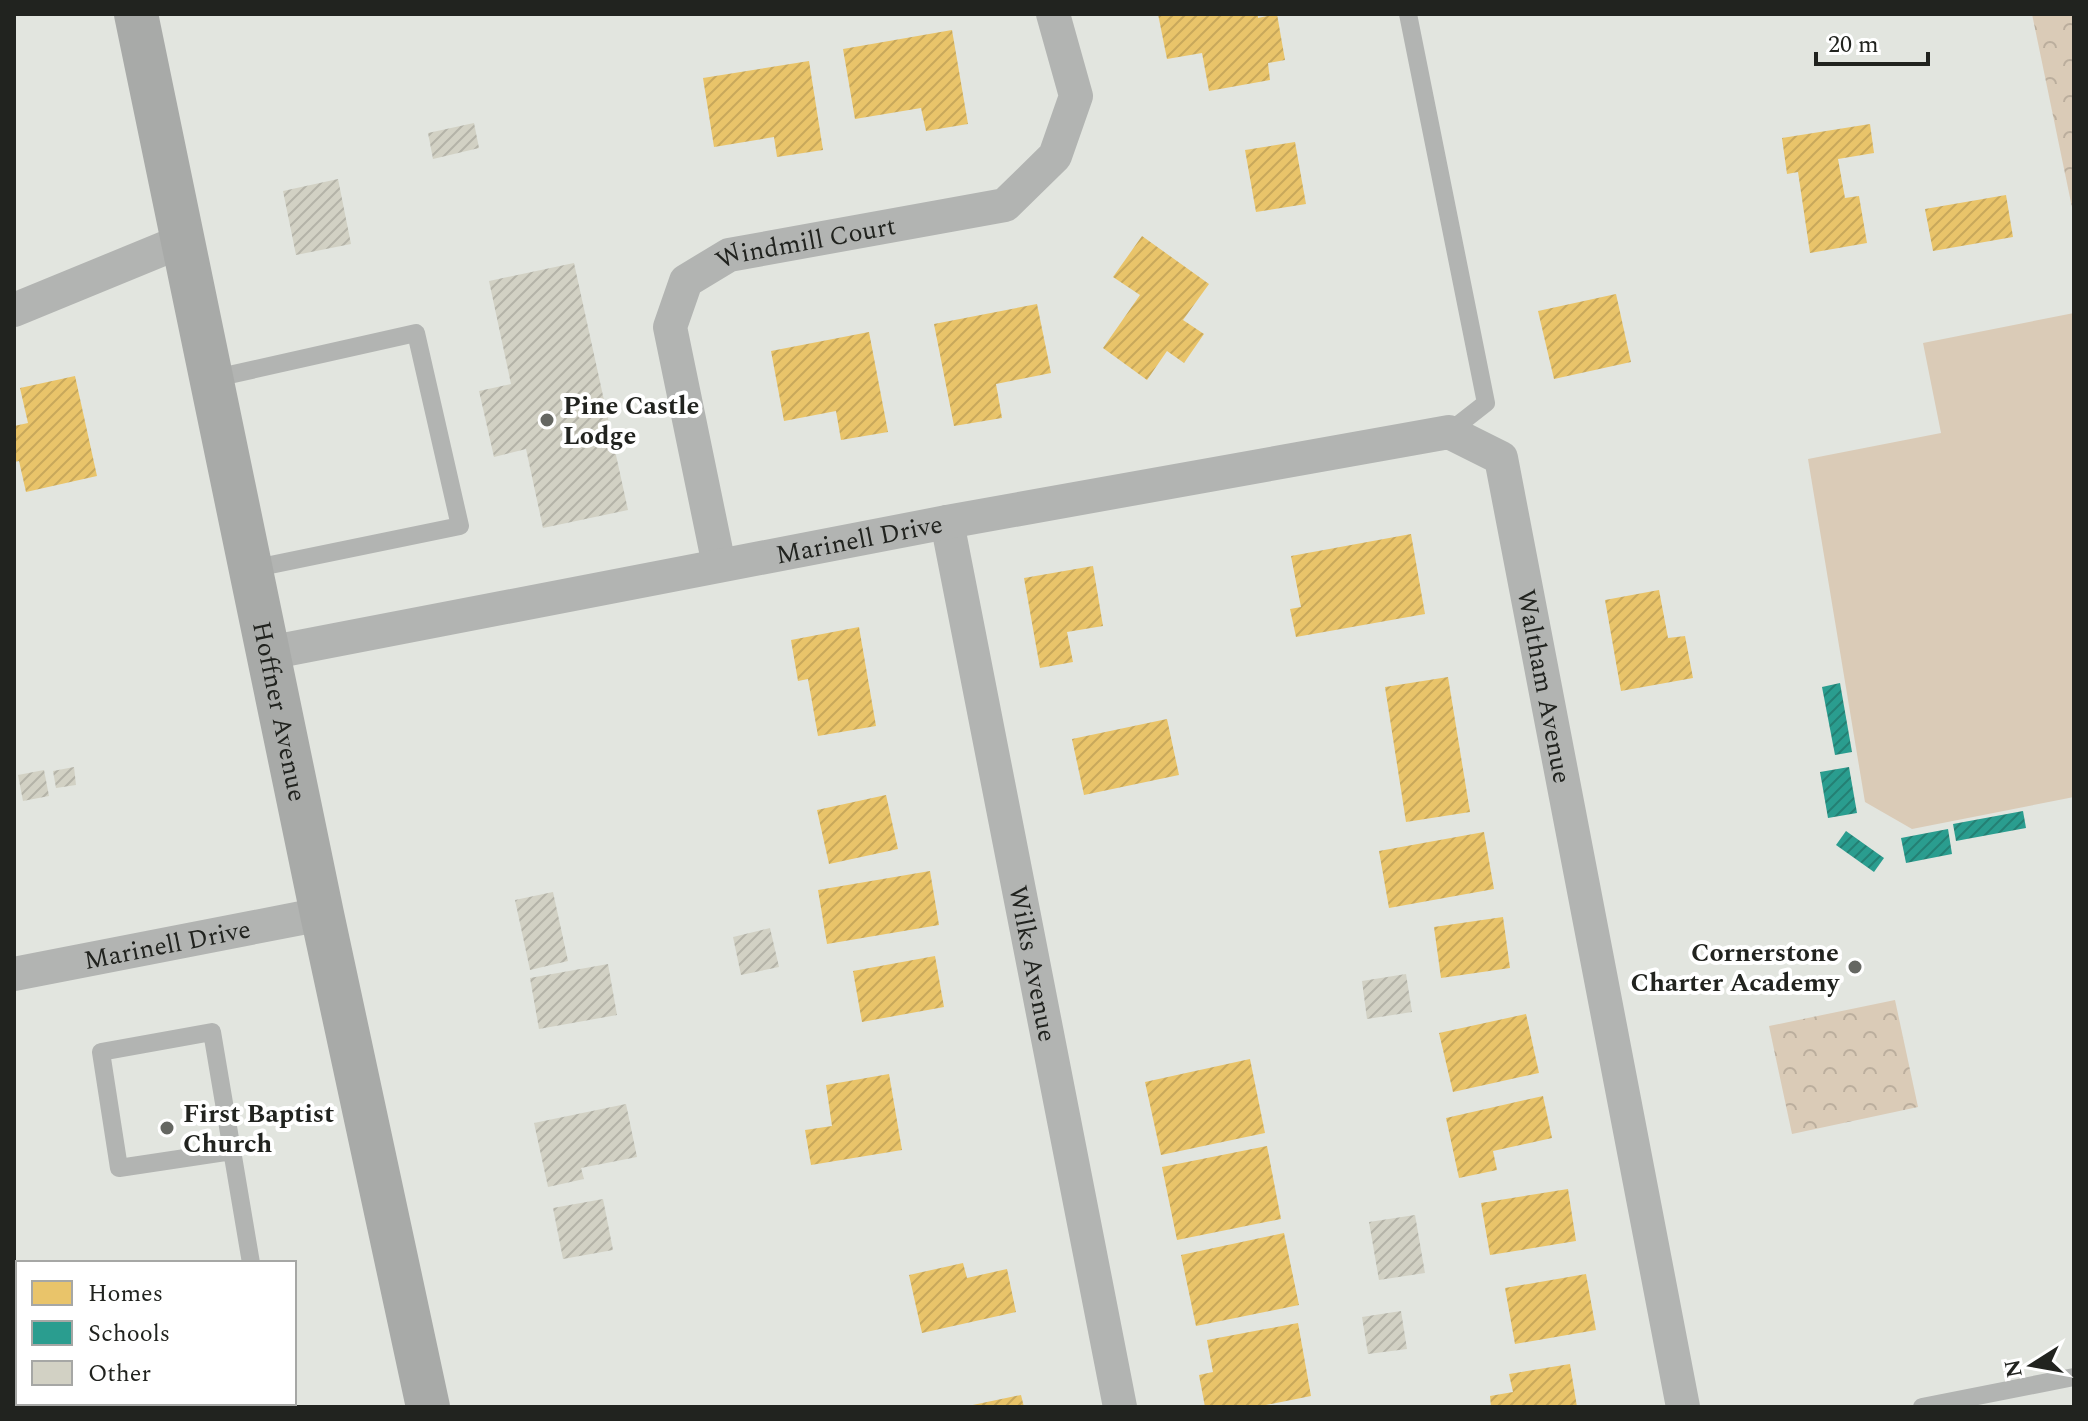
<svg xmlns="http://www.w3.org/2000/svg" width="2088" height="1421" font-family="Spectral,serif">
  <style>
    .grass { fill: #dacbb7 }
    .park { fill: url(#park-crowns) }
    .homes { fill: url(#homes-hatch) }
    .schools { fill: url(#schools-hatch) }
    .building { fill: url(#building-hatch) }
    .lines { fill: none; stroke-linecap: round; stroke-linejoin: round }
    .lane { stroke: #b2b4b2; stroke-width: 18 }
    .street { stroke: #b2b4b2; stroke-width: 34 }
    .secondary { stroke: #a8aaa8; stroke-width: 44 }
    .poi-dot { fill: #656762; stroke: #fff; stroke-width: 3 }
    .labels { text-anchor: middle; stroke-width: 8; stroke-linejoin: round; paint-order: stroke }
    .street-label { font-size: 26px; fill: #21231f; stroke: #fff }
    .poi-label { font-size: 26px; font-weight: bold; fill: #21231f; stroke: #fff; text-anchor: start }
  </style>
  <defs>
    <pattern id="park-crowns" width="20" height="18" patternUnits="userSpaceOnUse" patternTransform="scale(2)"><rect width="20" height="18" fill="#dacbb7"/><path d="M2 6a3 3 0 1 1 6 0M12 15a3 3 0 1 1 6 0" fill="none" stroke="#bbae9d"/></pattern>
    <pattern id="homes-hatch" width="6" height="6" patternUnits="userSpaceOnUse" patternTransform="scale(2)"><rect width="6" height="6" fill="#e9c46a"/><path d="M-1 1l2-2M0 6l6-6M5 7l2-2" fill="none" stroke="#c8a85b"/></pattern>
    <pattern id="schools-hatch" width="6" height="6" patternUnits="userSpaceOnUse" patternTransform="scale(2)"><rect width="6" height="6" fill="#2a9d8f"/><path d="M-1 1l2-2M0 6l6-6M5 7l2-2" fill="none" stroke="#248074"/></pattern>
    <pattern id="building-hatch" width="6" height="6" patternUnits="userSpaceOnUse" patternTransform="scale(2)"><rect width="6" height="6" fill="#d2d1c4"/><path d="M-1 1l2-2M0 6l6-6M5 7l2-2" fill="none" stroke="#b4b3a8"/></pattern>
  </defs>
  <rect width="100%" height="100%" fill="#e2e5df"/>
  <!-- grass -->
  <path class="grass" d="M2074,313V797L1912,829L1865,802L1808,459L1941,433L1923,343Z"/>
  <!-- park -->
  <g class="park">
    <path d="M2032,14H2074V217Z"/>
    <path d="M1895,1000L1918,1107L1792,1134L1769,1026Z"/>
  </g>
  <!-- homes -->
  <g class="homes">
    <path d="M1158,14H1258V18L1277,14L1285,60L1268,63L1270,80L1209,91L1202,53L1167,59Z"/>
    <path d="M952,30L968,124L926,131L921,108L855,119L843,49Z"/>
    <path d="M809,61L823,150L777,157L774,137L714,147L703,78Z"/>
    <path d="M1870,124L1874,153L1838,159L1845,198L1859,196L1867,243L1810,253L1798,172L1787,174L1782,138Z"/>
    <path d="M1295,142L1306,204L1256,212L1245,150Z"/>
    <path d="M2006,195L2013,237L1933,251L1925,209Z"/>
    <path d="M1142,236L1209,284L1183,320L1204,334L1184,363L1167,351L1147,380L1103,348L1140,295L1113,277Z"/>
    <path d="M1616,294L1631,362L1554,379L1538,311Z"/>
    <path d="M1037,304L1051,373L996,384L1002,418L954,426L934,324Z"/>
    <path d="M869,332L888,432L841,440L836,411L784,421L771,351Z"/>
    <path d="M75,376L97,476L26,492L19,461L14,462V426L28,423L20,388Z"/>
    <path d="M1411,534L1425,614L1296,637L1290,609L1301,607L1291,556Z"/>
    <path d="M1093,566L1103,626L1067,632L1073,662L1040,668L1024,578Z"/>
    <path d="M1659,590L1668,638L1685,636L1693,678L1621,691L1605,600Z"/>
    <path d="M859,627L876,726L818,736L808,679L798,681L791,640Z"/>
    <path d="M1448,677L1470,812L1406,822L1385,687Z"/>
    <path d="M1167,719L1179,775L1084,795L1072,739Z"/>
    <path d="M886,795L898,849L829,864L817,810Z"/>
    <path d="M1484,832L1494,889L1389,908L1379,851Z"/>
    <path d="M930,871L939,925L827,944L818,890Z"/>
    <path d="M1503,917L1510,968L1441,978L1434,927Z"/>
    <path d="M935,956L944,1007L862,1022L853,971Z"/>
    <path d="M1526,1014L1539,1073L1453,1092L1439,1033Z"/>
    <path d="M1250,1059L1265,1133L1161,1155L1145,1082Z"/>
    <path d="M889,1074L902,1150L811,1165L805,1130L832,1126L826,1085Z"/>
    <path d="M1543,1096L1552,1138L1493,1151L1497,1170L1459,1178L1446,1118Z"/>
    <path d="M1267,1146L1281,1219L1177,1240L1162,1167Z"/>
    <path d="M1568,1189L1576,1241L1490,1255L1481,1203Z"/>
    <path d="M1284,1233L1299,1305L1196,1326L1181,1255Z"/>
    <path d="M963,1263L967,1278L1007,1269L1016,1312L922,1333L909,1275Z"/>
    <path d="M1586,1274L1596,1330L1515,1344L1505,1288Z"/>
    <path d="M1298,1323L1311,1396L1256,1407H1205L1199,1375L1213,1372L1207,1340Z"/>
    <path d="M1570,1364L1577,1407H1491L1490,1396L1513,1392L1509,1374Z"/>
    <path d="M1021,1395L1024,1407H969L968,1406Z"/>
  </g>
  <!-- schools -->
  <g class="schools">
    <path d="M1840,683L1852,752L1835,755L1822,687Z"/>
    <path d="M1849,767L1857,813L1828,818L1820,772Z"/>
    <path d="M2023,811L2026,828L1956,841L1953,824Z"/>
    <path d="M1948,829L1952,854L1906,863L1901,838Z"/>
    <path d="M1846,831L1884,858L1874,872L1836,845Z"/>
  </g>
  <!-- building -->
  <g class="building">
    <path d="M474,123L479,148L433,159L428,133Z"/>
    <path d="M338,179L351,244L296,255L283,191Z"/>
    <path d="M574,263L628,510L543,528L526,449L494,457L479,391L511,384L489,281Z"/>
    <path d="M74,767L76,785L56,788L53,771Z"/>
    <path d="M44,770L49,796L23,801L18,775Z"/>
    <path d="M553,892L568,961L530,970L515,900Z"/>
    <path d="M770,928L779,967L741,975L733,937Z"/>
    <path d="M608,964L617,1015L539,1029L530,978Z"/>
    <path d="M1406,974L1412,1012L1367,1019L1362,981Z"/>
    <path d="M626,1104L637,1157L581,1168L584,1179L548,1187L534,1123Z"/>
    <path d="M603,1199L613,1250L563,1259L553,1208Z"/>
    <path d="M1415,1215L1425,1273L1379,1280L1369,1222Z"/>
    <path d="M1401,1311L1407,1349L1368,1354L1362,1317Z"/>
  </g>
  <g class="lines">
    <!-- lane -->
    <g class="lane">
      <path d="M1408,14L1486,403L1449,432"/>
      <path d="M211,379L416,333L460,526L251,569"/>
      <path d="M232,1151L119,1168L101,1052L212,1032L251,1263"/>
      <path d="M275,1403V1407"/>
      <path d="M1922,1407L2074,1377"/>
    </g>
    <!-- street -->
    <g class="street">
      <path d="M14,310L182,241"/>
      <path id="s1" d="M947,522L1120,1407"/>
      <path id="s2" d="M719,565L670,327L686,281L729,255L1005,205L1055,156L1076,96L1053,14"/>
      <path id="s3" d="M268,653L947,522L1449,432L1501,458L1683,1407"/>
      <path id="s4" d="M14,974L322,914"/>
    </g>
    <!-- secondary -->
    <path class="secondary" id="s5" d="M136,14L322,914L428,1407"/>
  </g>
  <!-- markers -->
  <g class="poi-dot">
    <circle cx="547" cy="420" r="8"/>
    <circle cx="1855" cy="967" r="8"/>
    <circle cx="167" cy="1128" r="8"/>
  </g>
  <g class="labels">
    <!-- street labels -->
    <g class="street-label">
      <text dy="9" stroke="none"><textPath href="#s2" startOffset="420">Windmill Court</textPath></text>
      <text dy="9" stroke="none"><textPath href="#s3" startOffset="602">Marinell Drive</textPath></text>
      <text dy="9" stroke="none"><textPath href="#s3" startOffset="1492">Waltham Avenue</textPath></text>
      <text dy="9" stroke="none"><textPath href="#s5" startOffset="712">Hoffner Avenue</textPath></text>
      <text dy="9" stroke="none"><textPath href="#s4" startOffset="156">Marinell Drive</textPath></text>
      <text dy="9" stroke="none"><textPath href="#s1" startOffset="450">Wilks Avenue</textPath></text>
    </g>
    <!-- poi labels -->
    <g class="poi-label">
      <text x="563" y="414">Pine Castle<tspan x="563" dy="30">Lodge</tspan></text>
      <text x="1839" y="961" text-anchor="end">Cornerstone<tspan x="1839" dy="30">Charter Academy</tspan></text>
      <text x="183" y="1122">First Baptist<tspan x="183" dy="30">Church</tspan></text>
    </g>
  </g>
  <!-- border -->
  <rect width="2088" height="1421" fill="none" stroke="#21231f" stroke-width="32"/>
  <!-- legend -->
  <rect x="16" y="1261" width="280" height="144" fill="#ffffff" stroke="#a6a7a5" stroke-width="2"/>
  <rect x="32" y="1281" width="40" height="24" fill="#e9c46a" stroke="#a6a7a5" stroke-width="2"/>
  <text x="88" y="1301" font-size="24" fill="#21231f">Homes</text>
  <rect x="32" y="1321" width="40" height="24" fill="#2a9d8f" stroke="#a6a7a5" stroke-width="2"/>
  <text x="88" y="1341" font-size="24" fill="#21231f">Schools</text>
  <rect x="32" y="1361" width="40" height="24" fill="#d2d1c4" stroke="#a6a7a5" stroke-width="2"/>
  <text x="88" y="1381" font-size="24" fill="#21231f">Other</text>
  <!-- north arrow -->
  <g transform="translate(2032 1365) rotate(259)" stroke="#ffffff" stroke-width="6" paint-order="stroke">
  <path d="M0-6L14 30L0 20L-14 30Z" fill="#21231f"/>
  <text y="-12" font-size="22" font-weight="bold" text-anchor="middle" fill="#21231f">N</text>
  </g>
  <!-- scale -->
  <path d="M1816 52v12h112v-12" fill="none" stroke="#21231f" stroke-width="4"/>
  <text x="1828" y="52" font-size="24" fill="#21231f" stroke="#ffffff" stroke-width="6" paint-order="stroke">20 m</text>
</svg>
